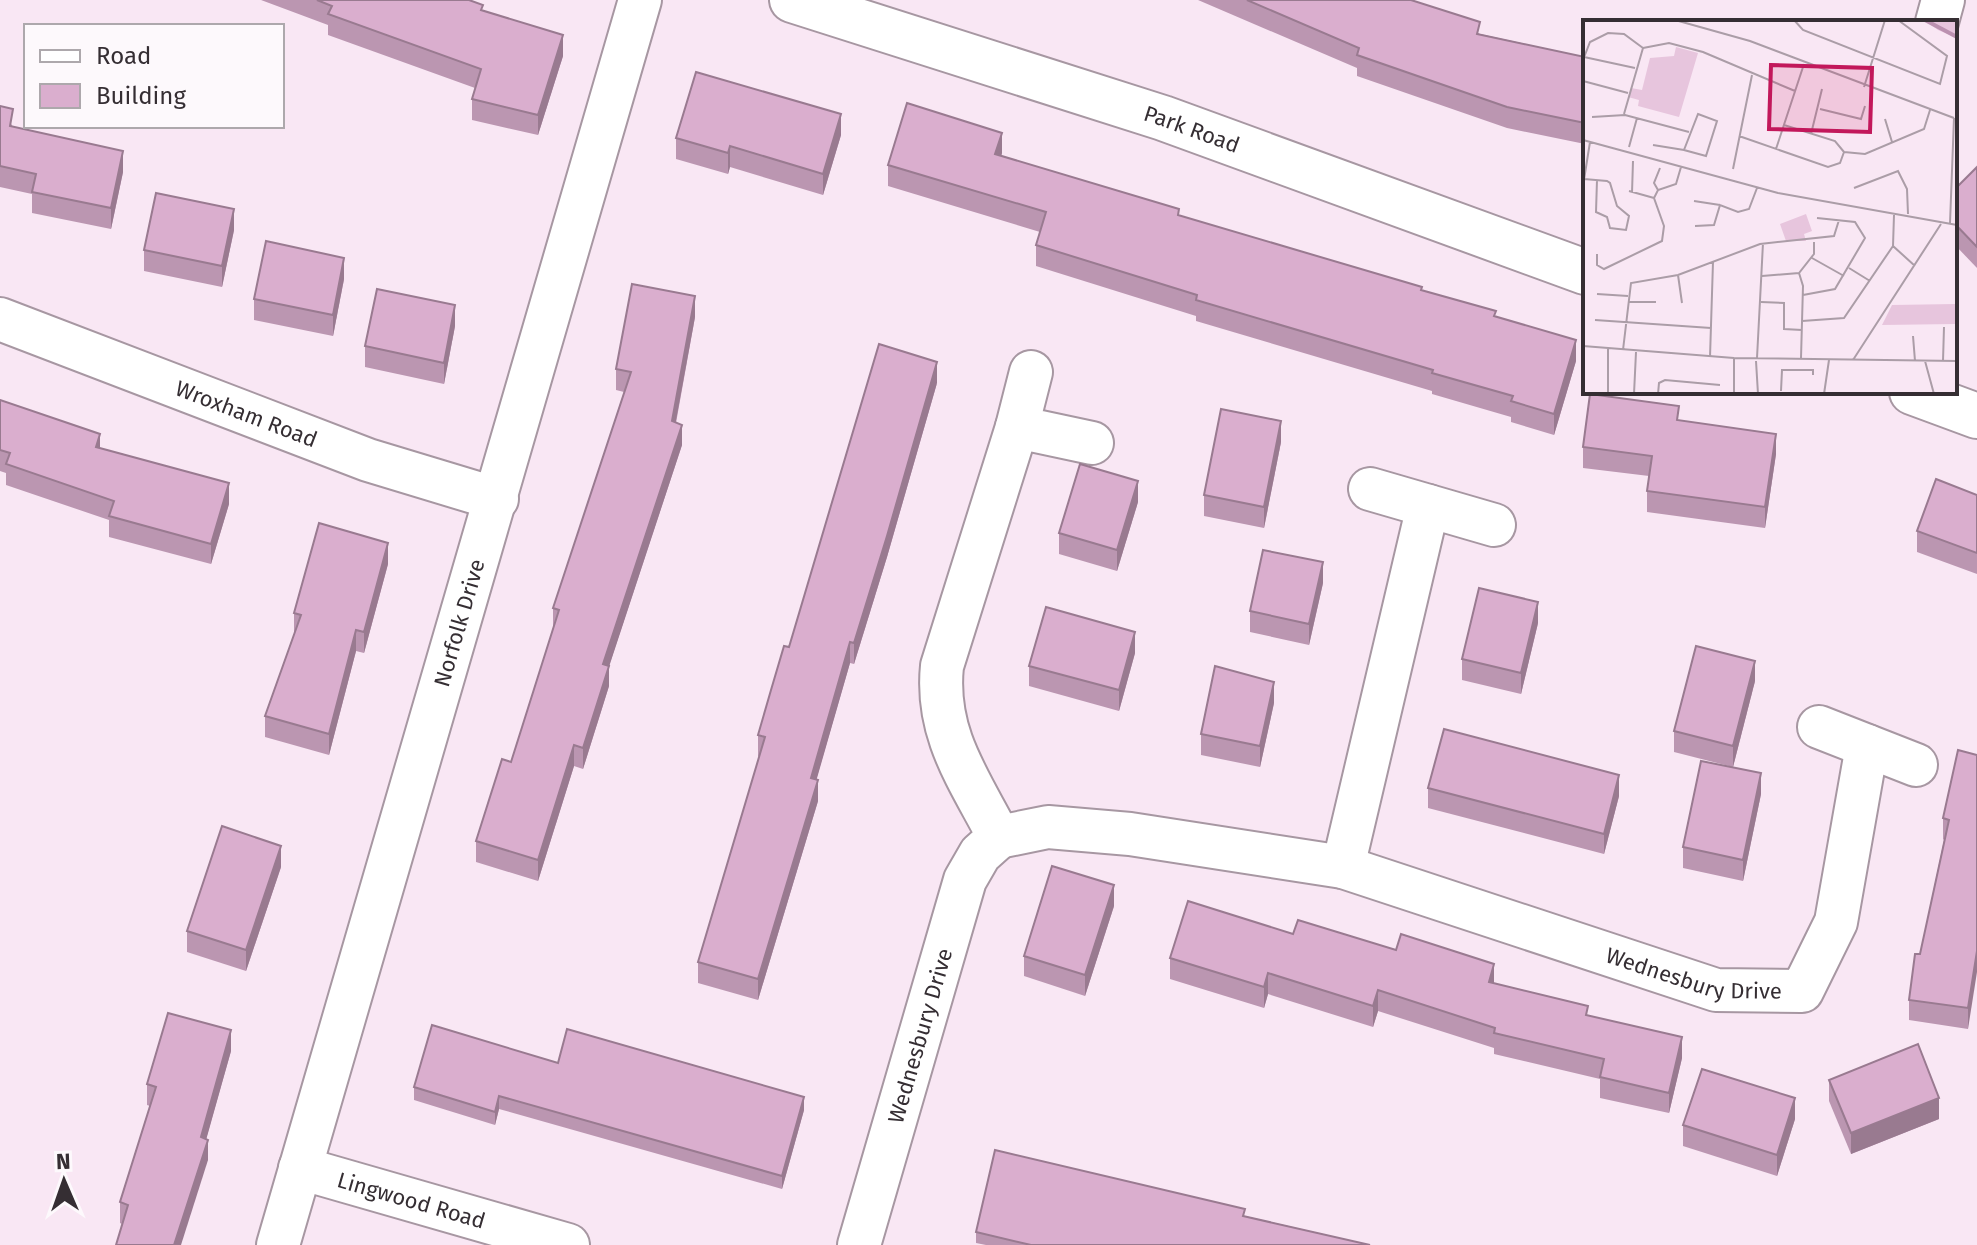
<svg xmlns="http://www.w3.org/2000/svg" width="1977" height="1245" font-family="'Fira Sans',sans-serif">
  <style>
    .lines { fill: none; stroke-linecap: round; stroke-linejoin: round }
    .minor-casing { stroke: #a797a2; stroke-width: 46 }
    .tertiary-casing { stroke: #a797a2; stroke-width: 48 }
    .minor { stroke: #fff; stroke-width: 42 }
    .tertiary { stroke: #fff; stroke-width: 44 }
    .wall { fill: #bb96b1 }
    .shaded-wall { fill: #997a90 }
    .building { fill: #daaece; stroke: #997a90; stroke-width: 2 }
    .labels { text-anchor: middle; stroke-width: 8; stroke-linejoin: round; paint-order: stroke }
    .street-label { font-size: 22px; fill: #352e33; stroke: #fdf9fc }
    .inset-river { fill: none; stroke: #bb91b0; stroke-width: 4 }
    .inset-road { fill: none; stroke: #ab9da7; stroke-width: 2 }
    .view { fill: #c2185b; fill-opacity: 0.15; stroke: #c2185b; stroke-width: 4 }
    .inset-edge { fill: none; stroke: #352e33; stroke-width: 4 }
  </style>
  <rect width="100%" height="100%" fill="#f9e7f4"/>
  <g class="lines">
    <defs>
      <g id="minor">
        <path d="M1937,22L1943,0"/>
        <path id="s1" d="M0,319L368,460L497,499"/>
        <path d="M1031,372L1017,427L1092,443"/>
        <path d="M1370,489L1494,525"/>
        <path d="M1819,727L1916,765"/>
        <path id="s2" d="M999,837L1048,827L1130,834L1343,867L1716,990L1802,991L1836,922L1867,746"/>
        <path d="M1343,867L1428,506"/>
        <path id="s3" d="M300,1168L568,1245"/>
        <path id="s4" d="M278,1245L640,0"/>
        <path id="s5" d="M859,1245L965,880L980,854L999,837C969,779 935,734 942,666L1017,427"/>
      </g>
      <g id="tertiary">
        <path id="s6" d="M792,0L1163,118L1585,272"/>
        <path d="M1912,392L1977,416"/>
      </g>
    </defs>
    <!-- minor casing -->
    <use href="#minor" class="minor-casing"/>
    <!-- tertiary casing -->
    <use href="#tertiary" class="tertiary-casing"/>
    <!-- minor -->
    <use href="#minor" class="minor"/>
    <!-- tertiary -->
    <use href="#tertiary" class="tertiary"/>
  </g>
  <!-- wall -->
  <g class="wall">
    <path d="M261,0H469L483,11L563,56L538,135L472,120V99L475,88L328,35V25Z"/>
    <path d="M1198,0H1411L1480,34L1585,57V144L1507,128L1357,76V68Z"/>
    <path d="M0,106L13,127L123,172L111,229L32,213V194L0,187Z"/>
    <path d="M841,135L823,195L730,167L728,174L676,159V138Z"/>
    <path d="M1002,153L1001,156L1179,215L1422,290L1496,317L1576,361L1554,435L1511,422V417L1432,394V391L1196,321V316L1036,266V245L1040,232L888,186V165Z"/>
    <path d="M1977,167V268L1955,245V189Z"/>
    <path d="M234,230L222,287L144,271V250Z"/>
    <path d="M344,279L333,336L254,320V299Z"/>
    <path d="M695,317L676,423L682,445L609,666V686L583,769L574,766L538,881L476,862V841L511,762L553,629V608L624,392L616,390V369Z"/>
    <path d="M455,326L444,384L365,367V346Z"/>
    <path d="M937,383L887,557L854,664L850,663L816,780L818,801L758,1000L698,983V962L759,757L758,756V735L789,647Z"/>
    <path d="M0,400L100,448L229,504L211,564L109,537V520L6,485V473L0,471Z"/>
    <path d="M1679,420L1776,454L1765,528L1647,512V491L1649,476L1583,468V447Z"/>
    <path d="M1281,442L1264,528L1204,516V495Z"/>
    <path d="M1977,495V574L1917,552V531Z"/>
    <path d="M1138,502L1117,571L1059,554V533Z"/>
    <path d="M388,564L364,653L356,651L329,755L265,737V716L294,634V613Z"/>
    <path d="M1323,583L1309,645L1250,632V611Z"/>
    <path d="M1538,623L1521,694L1462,680V659Z"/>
    <path d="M1135,653L1119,711L1029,686V666Z"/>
    <path d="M1755,681L1733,767L1674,752V731Z"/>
    <path d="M1274,703L1260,767L1201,755V734Z"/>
    <path d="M1977,755L1968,1029L1909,1020V1000L1920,954L1944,840L1943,839V818Z"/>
    <path d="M1428,788L1619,796L1604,854L1428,808Z"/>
    <path d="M1761,794L1743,881L1683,868V847Z"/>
    <path d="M281,867L246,971L187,952V931Z"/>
    <path d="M1114,906L1085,996L1024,976V956Z"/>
    <path d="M1293,934L1494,983L1588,1016L1682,1058L1669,1113L1600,1098V1079L1494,1054V1048L1378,1011L1373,1027L1268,994L1264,1008L1170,979V958Z"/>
    <path d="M231,1051L206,1139L208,1160L122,1224L120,1223V1202L150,1106L147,1105V1084Z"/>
    <path d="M558,1063L804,1110L782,1189L499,1109L495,1125L414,1100V1087Z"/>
    <path d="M1829,1080L1939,1119L1851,1154L1829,1101Z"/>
    <path d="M1795,1119L1777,1176L1683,1146V1125Z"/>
    <path d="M1245,1216L1370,1245H986L976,1243V1232Z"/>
  </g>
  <!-- shaded-wall -->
  <g class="shaded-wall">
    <path d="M563,35V56L538,135V115Z"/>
    <path d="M841,114V135L823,195V174Z"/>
    <path d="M1002,133V153L995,175V154Z"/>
    <path d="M730,146V167L728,174V153Z"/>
    <path d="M123,151V172L111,229V208Z"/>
    <path d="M234,209V230L222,287V266Z"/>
    <path d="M344,258V279L333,336V315Z"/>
    <path d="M695,296V317L672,442V421Z"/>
    <path d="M455,305V326L444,384V363Z"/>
    <path d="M1576,340V361L1554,435V414Z"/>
    <path d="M937,362V383L887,557L854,664V643Z"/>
    <path d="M1281,421V442L1264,528V507Z"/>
    <path d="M682,425V445L603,685V664Z"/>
    <path d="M100,434V455L96,447Z"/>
    <path d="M1776,434V454L1765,528V507Z"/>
    <path d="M1138,481V502L1117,571V550Z"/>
    <path d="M229,483V504L211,564V544Z"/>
    <path d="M388,543V564L364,653V632Z"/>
    <path d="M1323,562V583L1309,645V624Z"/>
    <path d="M1538,602V623L1521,694V673Z"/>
    <path d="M356,630V651L329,755V734Z"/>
    <path d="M1135,632V653L1119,711V690Z"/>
    <path d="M850,642V663L811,799V778Z"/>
    <path d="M1755,661V681L1733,767V746Z"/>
    <path d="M609,666V686L583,769V748Z"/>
    <path d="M1274,682V703L1260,767V746Z"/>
    <path d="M574,745V766L538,881V860Z"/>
    <path d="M1761,773V794L1743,881V860Z"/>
    <path d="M1619,775V796L1604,854V834Z"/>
    <path d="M818,780V801L758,1000V979Z"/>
    <path d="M281,846V867L246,971V950Z"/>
    <path d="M1114,885V906L1085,996V975Z"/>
    <path d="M1977,951V972L1968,1029V1008Z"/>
    <path d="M1494,964V984L1489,982Z"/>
    <path d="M1268,973V994L1264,1008V987Z"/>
    <path d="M1378,990V1011L1373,1027V1006Z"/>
    <path d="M231,1030V1051L201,1158V1137Z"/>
    <path d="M1682,1037V1058L1669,1113V1093Z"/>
    <path d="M499,1096V1109L495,1125V1112Z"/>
    <path d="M804,1097V1110L782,1189V1176Z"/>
    <path d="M1795,1098V1119L1777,1176V1155Z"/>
    <path d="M1939,1098V1119L1851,1154V1133Z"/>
    <path d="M208,1140V1160L181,1245H174Z"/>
  </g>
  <!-- building -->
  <g class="building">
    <path d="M317,0H469L483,5L481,10L563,35L538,115L472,99L481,69L328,14L332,6Z"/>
    <path d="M1247,0H1411L1480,22L1477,34L1585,57V123L1507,107L1357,55L1359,48Z"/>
    <path d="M696,72L841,114L823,174L730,146L728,153L676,138Z"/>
    <path d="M907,103L1002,133L995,154L1179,209L1178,215L1422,287L1421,290L1496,311L1494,316L1576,340L1554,414L1511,401L1513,396L1432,373L1433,370L1196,300L1197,295L1036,245L1046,212L888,165Z"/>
    <path d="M0,106L13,109L10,126L123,151L111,208L32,192L36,174L0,166Z"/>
    <path d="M1977,167V247L1955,224V189Z"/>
    <path d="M156,193L234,209L222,266L144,250Z"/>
    <path d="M266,241L344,258L333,315L254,299Z"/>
    <path d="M632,284L695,296L672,421L682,425L603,664L609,666L583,748L574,745L538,860L476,841L502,759L511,762L559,610L553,608L631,372L616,369Z"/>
    <path d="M377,289L455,305L444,363L365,346Z"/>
    <path d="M879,344L937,362L887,536L854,643L850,642L811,778L818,780L758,979L698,962L765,737L758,735L771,690L784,646L789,647Z"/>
    <path d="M1590,394L1679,406L1677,420L1776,434L1765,507L1647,491L1652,456L1583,447Z"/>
    <path d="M0,400L100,434L96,447L229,483L211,544L109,516L114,501L6,464L10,453L0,450Z"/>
    <path d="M1221,409L1281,421L1264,507L1204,495Z"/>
    <path d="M1080,464L1138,481L1117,550L1059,533Z"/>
    <path d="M1936,479L1977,495V553L1917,531Z"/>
    <path d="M319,523L388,543L364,632L356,630L329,734L265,716L301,615L294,613Z"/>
    <path d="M1263,550L1323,562L1309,624L1250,611Z"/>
    <path d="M1479,588L1538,602L1521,673L1462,659Z"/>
    <path d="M1046,607L1135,632L1119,690L1029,666Z"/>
    <path d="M1696,646L1755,661L1733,746L1674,731Z"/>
    <path d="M1215,666L1274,682L1260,746L1201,734Z"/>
    <path d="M1444,729L1619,775L1604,834L1428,788Z"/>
    <path d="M1958,750L1977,755V951L1968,1008L1909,1000L1915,954H1920L1949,820L1943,818Z"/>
    <path d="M1701,761L1761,773L1743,860L1683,847Z"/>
    <path d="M222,826L281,846L246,950L187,931Z"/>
    <path d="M1052,866L1114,885L1085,975L1024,956Z"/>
    <path d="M1188,901L1293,934L1298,920L1396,950L1401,934L1494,964L1489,982L1588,1006L1586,1015L1682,1037L1669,1093L1600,1077L1604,1059L1494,1033L1495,1028L1378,990L1373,1006L1268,973L1264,987L1170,958Z"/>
    <path d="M168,1013L231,1030L201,1137L208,1140L174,1245H116L128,1205L120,1202L156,1087L147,1084Z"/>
    <path d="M432,1025L558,1063L567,1029L804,1097L782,1176L499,1096L495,1112L414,1087Z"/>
    <path d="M1918,1044L1939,1098L1851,1133L1829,1080Z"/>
    <path d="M1702,1069L1795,1098L1777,1155L1683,1125Z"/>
    <path d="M995,1150L1245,1209L1243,1216L1370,1245H1031L976,1232Z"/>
  </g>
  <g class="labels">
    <!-- street labels -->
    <g class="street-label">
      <text dy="8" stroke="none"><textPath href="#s6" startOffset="420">Park Road</textPath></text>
      <text dy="8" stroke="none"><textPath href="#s1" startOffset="264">Wroxham Road</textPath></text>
      <text dy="8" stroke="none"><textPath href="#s4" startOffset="648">Norfolk Drive</textPath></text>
      <text dy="8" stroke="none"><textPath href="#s2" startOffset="716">Wednesbury Drive</textPath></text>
      <text dy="8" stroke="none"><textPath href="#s5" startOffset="218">Wednesbury Drive</textPath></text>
      <text dy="8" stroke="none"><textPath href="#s3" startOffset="116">Lingwood Road</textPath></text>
    </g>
  </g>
  <!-- overview -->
  <g transform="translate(1583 20)">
    <rect width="374" height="374" fill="#f9e7f4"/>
    <path d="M341,0L374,2V18L355,10ZM93,27L115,33L96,97L55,86L56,80L45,77L48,68L59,70L67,38L91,36ZM223,194L229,211L221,214L223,221H203L197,204ZM372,284V304L299,305L309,285Z" fill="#e7c5dd"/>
    <path class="inset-river" d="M342,0L374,17"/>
    <path class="inset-road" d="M92,0L167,21L371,98M211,0L220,10L357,64L364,36L315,0M60,28L86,23L120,32L212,71M1,37L52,48M0,40L7,22L25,13L41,14L60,28M0,61L45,73M281,67L302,0M237,89L278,99L282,86M41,94L60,28M115,94L134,101L123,136L101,130ZM9,97L42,95L106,112M302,99L309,122M201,105L252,121L261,132M228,114L239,69M156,116L245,147L257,143L261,132M0,120L195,173L374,205M70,125L101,130M46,127L54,98M193,129L221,44M261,132L282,134L341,109L347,90M150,149L169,55M1,159L24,161L27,163L34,186L46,196L43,210L27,208L24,197L13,192L14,160M0,166L7,122M271,168L315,151L324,169L325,194M75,170L71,163L77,148M46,171L71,178M49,173L50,141M111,181L137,185M311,195L310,226L332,246M367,203L371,98M112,206L131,205L137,185L155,192L166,189L174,168M14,234V245L21,249L79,221L81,206L71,178L75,170L93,164L98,147M229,238L261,256M266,248L287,261M216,253L220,266L218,338M95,255L99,283M179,256L216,253L231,234V222M14,274L45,276M220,275L252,269L282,218L272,202L234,198M45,282H73M178,282L201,283V309L219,310M12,300L128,308M219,301L261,298L310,226M330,316L332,341M0,326L151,338L374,341M25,329V374M40,330L48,263L95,255L177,224L251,216L256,200M127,337L130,242M174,338L180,223M270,340L358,204M173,341L175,374M342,341L351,374M360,341L361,307M198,371L199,350H230V355M51,374L53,332M75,374L76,363L82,360L137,365M151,374V338M241,374L246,340"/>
    <path class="view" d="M188,45L289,48L287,112L186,109Z"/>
    <rect width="374" height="374" class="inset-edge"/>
  </g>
  <!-- legend -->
  <rect x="24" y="24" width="260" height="104" fill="#fdf9fc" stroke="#ada8ac" stroke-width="2"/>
  <rect x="40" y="50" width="40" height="12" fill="#ffffff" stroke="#ada8ac" stroke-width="2"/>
  <text x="96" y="64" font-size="24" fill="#352e33">Road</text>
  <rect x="40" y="84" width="40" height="24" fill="#daaece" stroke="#ada8ac" stroke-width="2"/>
  <text x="96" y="104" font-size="24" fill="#352e33">Building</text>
  <!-- north arrow -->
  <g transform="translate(64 1181) rotate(358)" stroke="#fdf9fc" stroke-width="6" paint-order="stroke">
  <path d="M0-6L14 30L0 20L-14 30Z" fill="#352e33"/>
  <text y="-12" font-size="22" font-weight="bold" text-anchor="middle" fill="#352e33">N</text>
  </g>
</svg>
